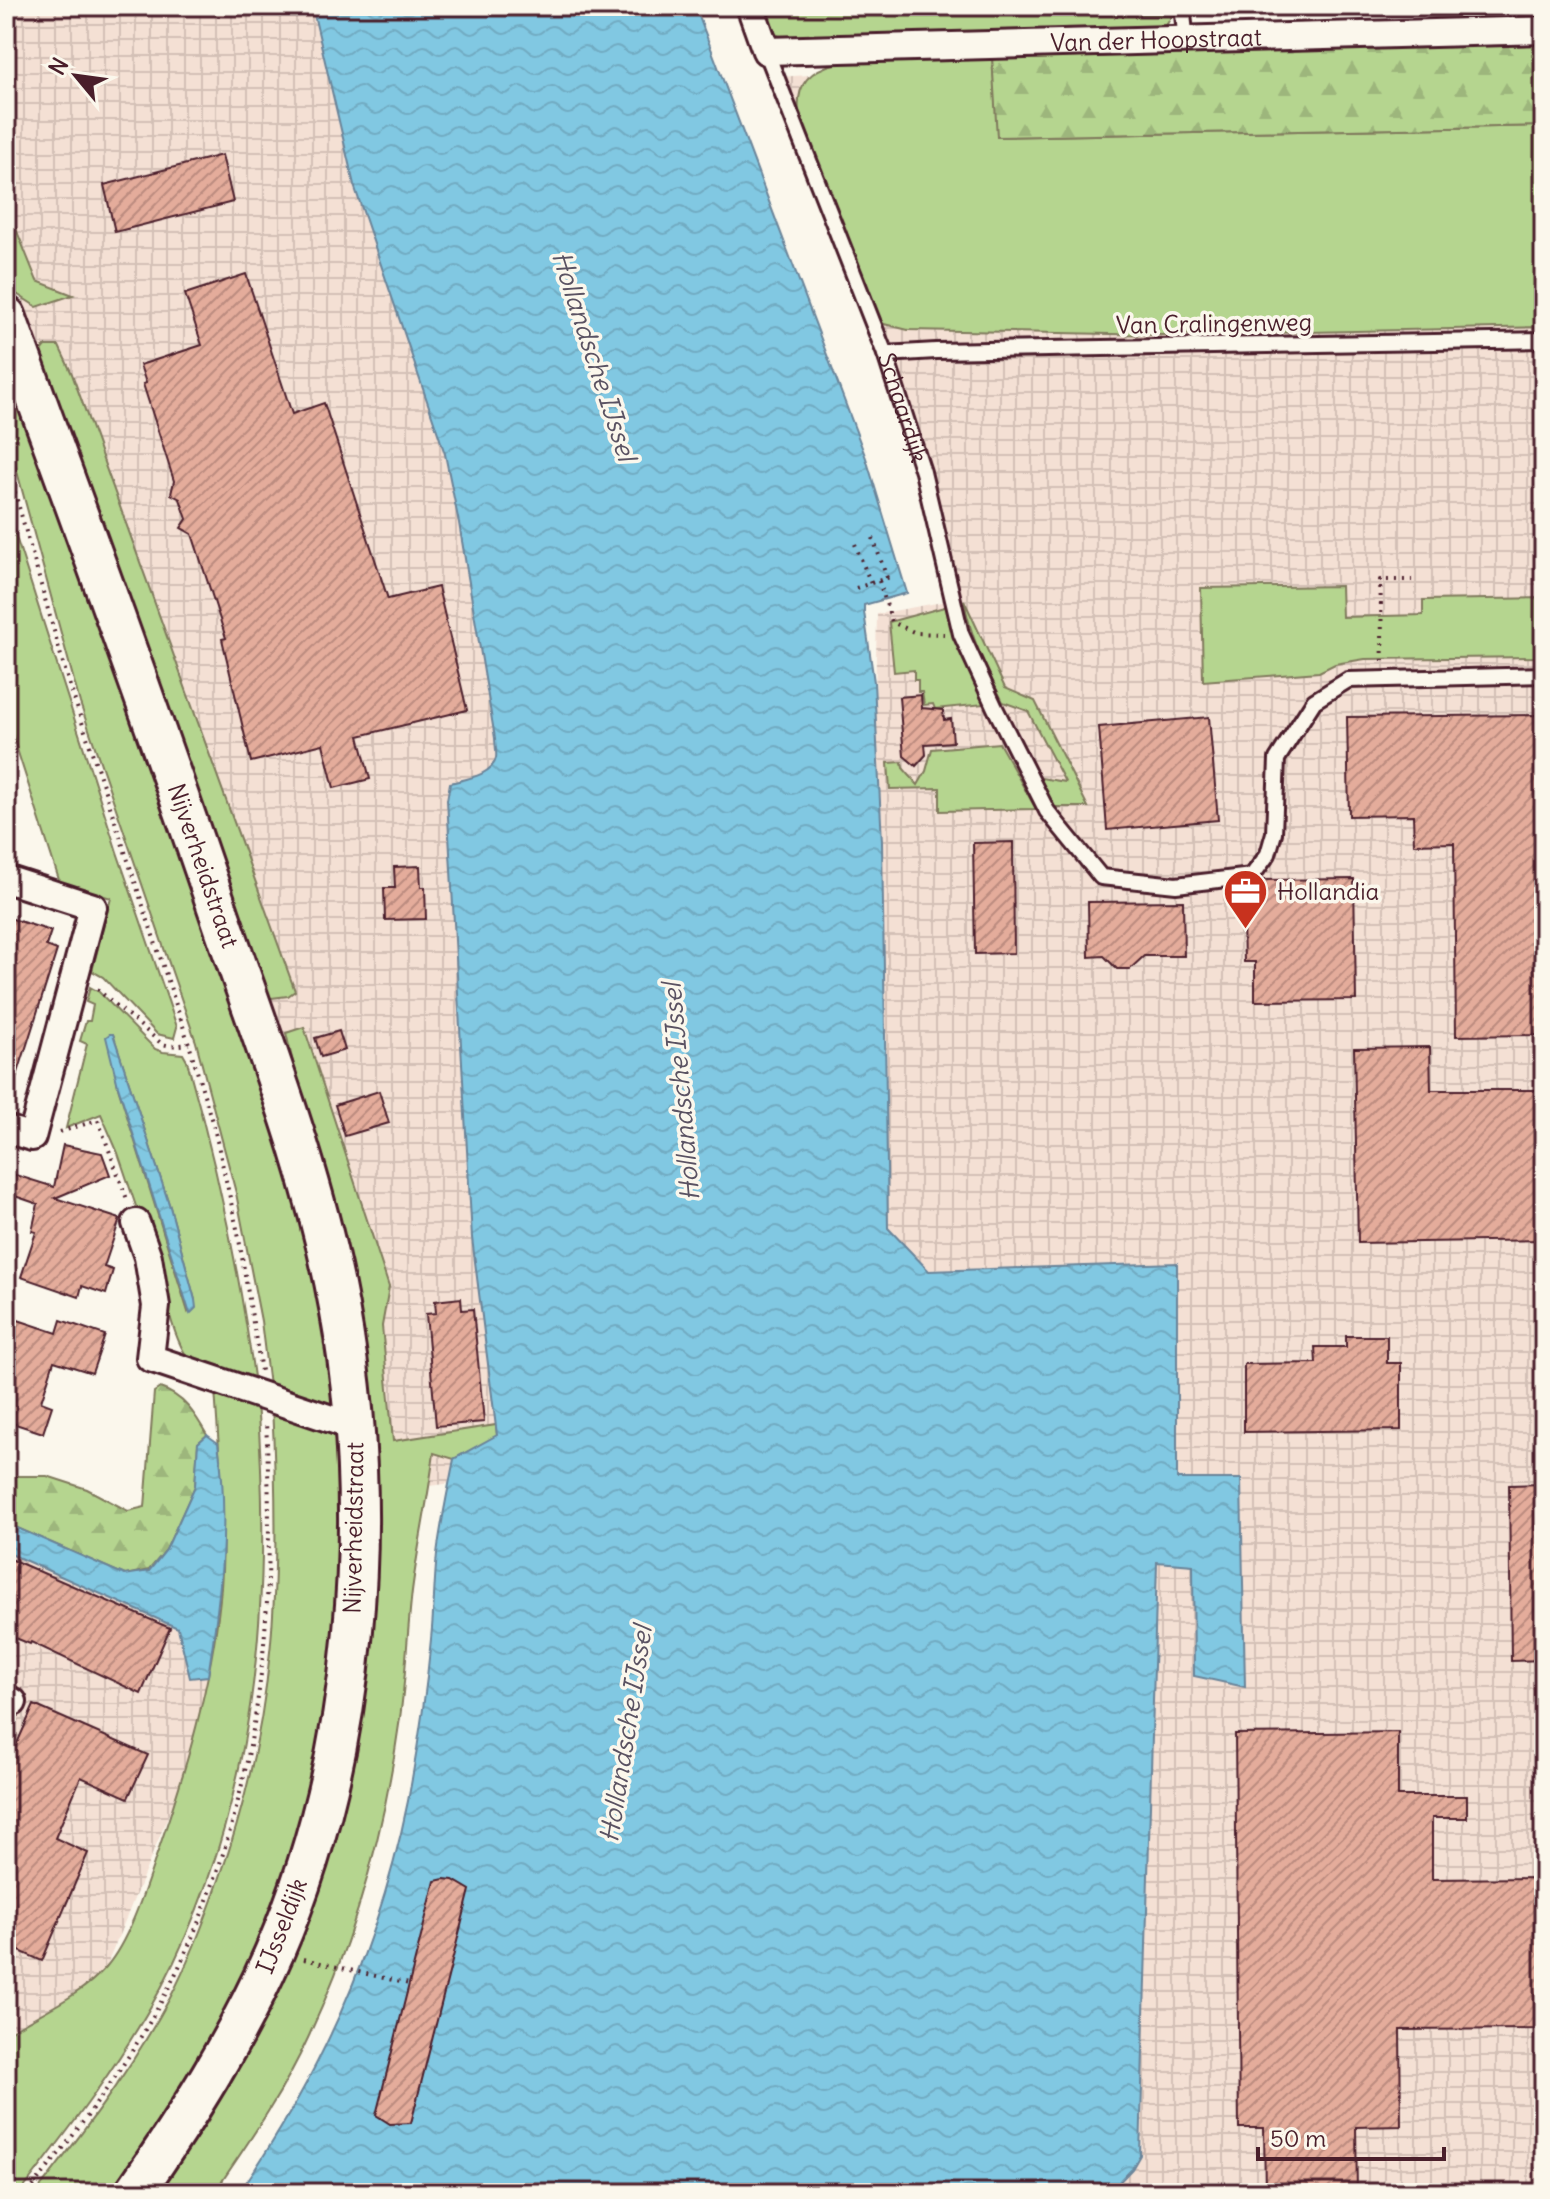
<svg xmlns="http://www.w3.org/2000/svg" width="1550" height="2199" font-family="Delius,sans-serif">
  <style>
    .industrial { fill: url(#industrial-grid) }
    .green { fill: #b5d58f; stroke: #807a5d; stroke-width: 2; fill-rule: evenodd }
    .forest { fill: url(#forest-firs); stroke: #807a5d; stroke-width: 2 }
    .water { fill: url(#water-waves); stroke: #6b8499; stroke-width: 2 }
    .building { fill: url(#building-hatch); stroke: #4a1f2b; stroke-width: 2 }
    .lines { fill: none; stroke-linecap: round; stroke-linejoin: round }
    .lane-casing { stroke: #4a1f2b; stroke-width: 20 }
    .street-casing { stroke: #4a1f2b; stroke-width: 32 }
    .secondary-casing { stroke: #4a1f2b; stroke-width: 44 }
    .path { stroke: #4a1f2b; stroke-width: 4; stroke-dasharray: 2 6; stroke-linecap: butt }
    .lane { stroke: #fbf7ec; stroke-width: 14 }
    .street { stroke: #fbf7ec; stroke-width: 26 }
    .secondary { stroke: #fbf7ec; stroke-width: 38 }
    .labels { text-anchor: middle; stroke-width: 7; stroke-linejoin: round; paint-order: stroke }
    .street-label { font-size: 24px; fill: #4a1f2b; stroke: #fbf7ec }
    .poi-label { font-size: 24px; fill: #4a1f2b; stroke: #fbf7ec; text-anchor: start }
    .water-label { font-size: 26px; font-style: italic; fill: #5a5262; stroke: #fbf7ec }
  </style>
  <defs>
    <pattern id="industrial-grid" width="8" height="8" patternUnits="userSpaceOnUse" patternTransform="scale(2)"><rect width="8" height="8" fill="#f4e0d4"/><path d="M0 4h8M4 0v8" fill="none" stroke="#d3c0b6"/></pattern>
    <pattern id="forest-firs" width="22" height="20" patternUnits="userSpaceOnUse" patternTransform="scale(2)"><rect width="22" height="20" fill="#b5d58f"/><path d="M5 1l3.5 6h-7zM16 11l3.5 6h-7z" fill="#9db67c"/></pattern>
    <pattern id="water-waves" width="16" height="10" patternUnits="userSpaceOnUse" patternTransform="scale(2)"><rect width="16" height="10" fill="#81c8e2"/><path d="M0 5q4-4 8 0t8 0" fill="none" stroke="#71abc2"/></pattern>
    <pattern id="building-hatch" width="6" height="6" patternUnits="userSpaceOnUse" patternTransform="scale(2)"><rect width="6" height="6" fill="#e4ac9b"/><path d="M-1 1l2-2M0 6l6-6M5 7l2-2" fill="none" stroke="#bb8b7f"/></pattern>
  </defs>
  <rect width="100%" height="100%" fill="#fbf7ec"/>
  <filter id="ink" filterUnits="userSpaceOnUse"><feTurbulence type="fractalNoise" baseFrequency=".0125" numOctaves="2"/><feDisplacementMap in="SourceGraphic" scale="16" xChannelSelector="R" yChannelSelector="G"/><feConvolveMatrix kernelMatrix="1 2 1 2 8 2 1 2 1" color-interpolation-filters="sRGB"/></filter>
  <g filter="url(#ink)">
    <!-- industrial -->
    <g class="industrial">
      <path d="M6,6H354L508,616L534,1473L365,1494L371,1303L6,255Z"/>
      <path d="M1544,33V2193H1068L915,1289L863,1233L877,614L942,602L944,591L884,357L776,77Z"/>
      <path d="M6,1494L222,1633L205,1726L106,1967L6,2063Z"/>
    </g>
    <!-- green -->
    <g class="green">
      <path d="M762,6H787L788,11L1100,6V15L1173,14L1167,24L1157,29L785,39L776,34Z"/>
      <path d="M992,56L998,137L1544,126V327L1162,335L908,330L884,324L877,319L799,113C796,83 810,70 837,63Z"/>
      <path d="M6,204L37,281L73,295L37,307L12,291L6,277Z"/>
      <path d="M45,346H59L72,374L295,991L288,996L255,1000L34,359Z"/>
      <path d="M6,366L69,549L81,550L316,1255L335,1406L270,1394L261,1321L236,1193L196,1042L80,703L6,431Z"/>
      <path d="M6,494L17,540L117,852L177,1027L174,1038L157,1034L103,977L92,971L111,898L60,883L6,715Z"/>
      <path d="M1341,586L1342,617L1423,615V600L1544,598V657L1365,659L1335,664L1319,672L1203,681L1201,588Z"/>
      <path d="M964,600L1005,688L1035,701L1088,807H1051L1035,777L1065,782L1028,711L1003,702C986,669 970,637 964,600Z"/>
      <path d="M948,606L954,634L985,704L935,709L933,704L924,705L922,692H918V680H914V670L894,672L889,622Z"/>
      <path d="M999,743L1036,809L940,811V788L890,789L888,763L902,762L903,768L918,785L926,771L932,749Z"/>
      <path d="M90,987L99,992L155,1049L163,1052L183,1054L187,1061C218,1170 241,1278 256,1391C241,1384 204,1372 193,1363C170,1345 157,1257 150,1226L143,1227L118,1153L101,1114L66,1128L87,1044L80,1041L86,1021H90L93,1005L86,1002ZM110,1034H113L170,1207L195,1300L188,1312L118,1087Z"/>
      <path d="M304,1027L389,1287L382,1326L393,1441L496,1425L497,1436L454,1459L434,1453C428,1500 418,1545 412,1591C407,1633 406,1676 400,1718C385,1827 355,1938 308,2038C283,2093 248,2143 214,2193H157L208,2121L262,2021L343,1767L342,1271L286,1033Z"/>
      <path d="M215,1388L257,1402C273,1603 256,1806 161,1988C121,2062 71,2127 20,2193H6V2034C39,2013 80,1997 106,1967C130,1939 146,1886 158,1851C186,1770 211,1685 220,1599C227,1528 219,1458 215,1388Z"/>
      <path d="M272,1406L338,1430L346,1541L319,1761L264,1939L158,2140L106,2193H36C85,2130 132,2068 170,1998C190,1960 205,1920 219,1880C277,1716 281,1578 272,1406Z"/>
    </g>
    <!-- forest -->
    <g class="forest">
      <path d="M1544,42V126L997,137L992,56Z"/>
      <path d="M160,1388C184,1396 195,1414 207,1435L198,1443L195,1486L166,1550L149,1570L125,1575L6,1523V1476H47L87,1489L128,1511L145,1507L154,1392Z"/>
    </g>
    <!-- water -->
    <g class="water">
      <path d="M312,6H695L866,458L907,593L864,605V612L874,682L882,842L888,1228L929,1271L1177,1263V1479H1241L1245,1687L1194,1676L1193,1565L1157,1562L1140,2155L1132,2169L1109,2193H239C322,2073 379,1945 408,1801C418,1748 426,1693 431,1639C434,1611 434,1582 437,1554C441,1522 448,1490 454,1459L497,1435L472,1238L447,800L450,783C464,779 492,776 496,758C497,753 495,744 495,738L459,523L445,454L354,185Z"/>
      <path d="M110,1034H113L170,1207L195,1300L196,1308L190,1314L118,1086L106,1037Z"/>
      <path d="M207,1435L218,1443C230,1521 220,1599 208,1676L190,1678L178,1628L6,1552V1523L125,1575L149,1571L166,1550L195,1486L198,1443Z"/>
    </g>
    <!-- building -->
    <g class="building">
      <path d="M222,155L233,202L115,232L104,185Z"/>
      <path d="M246,274L292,414L324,403L388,599L438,587L467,710L359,736L370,779L334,788L323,744L251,762L222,639L226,638L192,534L181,528L187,519L180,499L171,494L174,481L143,384L146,383L140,365L202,345L185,294Z"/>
      <path d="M921,695L922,708L943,710L944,720L951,719L953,742L925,744L926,755L916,766L904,756L899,697Z"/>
      <path d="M1544,715V1035L1456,1036L1454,843L1414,844L1413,815L1349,816L1347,717Z"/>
      <path d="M1209,717L1218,820L1107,830L1099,727Z"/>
      <path d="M1013,842L1014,953L975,954L973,843Z"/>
      <path d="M420,866L421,887H425L426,919L385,920L384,888H395L394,867Z"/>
      <path d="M1354,879L1356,1000L1255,1001V962H1244L1243,920L1253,909L1255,885L1261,880Z"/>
      <path d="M1183,901L1184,956H1144L1130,969H1117L1104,956L1089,957L1088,902Z"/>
      <path d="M6,917L51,931L46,946L57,950L10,1098H6Z"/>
      <path d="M339,1031L345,1050L321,1057L315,1038Z"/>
      <path d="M1430,1047L1431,1090H1544V1240L1358,1243L1354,1048Z"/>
      <path d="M379,1091L389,1123L345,1136L335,1105Z"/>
      <path d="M63,1145L102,1153L110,1175L55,1198L120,1219L104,1267L113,1270L106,1294L82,1286L79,1297L21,1277L36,1232L32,1231L38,1204L6,1193V1172L54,1187Z"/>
      <path d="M461,1298L462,1310L473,1309L484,1422L436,1426L426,1314L436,1313L435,1301Z"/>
      <path d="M6,1316L57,1333L61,1320L105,1335L92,1373L54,1361L41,1402L52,1406L43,1433L6,1421Z"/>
      <path d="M1346,1336H1387V1363H1401V1430L1244,1432V1364L1316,1363L1315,1347H1346Z"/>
      <path d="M1544,1484V1660L1511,1661L1509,1485Z"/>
      <path d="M6,1557L170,1628L141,1694L31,1642L30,1644L6,1634Z"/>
      <path d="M34,1705L148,1755L128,1798L81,1777L55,1838L88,1853L42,1961L6,1945V1768Z"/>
      <path d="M1398,1732V1796H1467V1818H1432V1879L1544,1878V2029L1400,2030L1401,2126L1356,2127L1357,2193H1265L1264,2128H1239L1235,1734Z"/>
      <path d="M444,1879L453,1880L470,1890L411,2123L390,2124L376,2115L435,1881Z"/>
    </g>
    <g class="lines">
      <defs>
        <g id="lane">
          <path d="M1182,6L1186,41"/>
          <path id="s1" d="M766,51L885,354L923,472L961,634L995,708L1047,811L1101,877L1176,885L1252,876L1268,854L1274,833L1277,759L1314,701L1348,680L1544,675"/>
          <path d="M885,354L936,351L1544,340"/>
        </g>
        <g id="street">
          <path id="s2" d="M750,6L766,51L1544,30"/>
          <path d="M6,879L93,907L32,1137L6,1129"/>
          <path d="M136,1223L148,1257L156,1306L150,1358L355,1427"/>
          <path d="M6,1698L13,1702"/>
        </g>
        <g id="secondary">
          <path id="s3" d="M6,316C79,516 152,715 220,916C264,1044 315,1174 339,1307C377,1515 359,1757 274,1953C237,2038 187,2117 134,2193"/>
        </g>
      </defs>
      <!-- lane casing -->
      <use href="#lane" class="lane-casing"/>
      <!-- street casing -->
      <use href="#street" class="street-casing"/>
      <!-- secondary casing -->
      <use href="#secondary" class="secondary-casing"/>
      <!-- path -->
      <g class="path">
        <path d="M6,461L67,677L189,1044L215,1132L238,1233L261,1371"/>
        <path d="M873,538L887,578"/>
        <path d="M855,544L871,584"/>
        <path d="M879,581L892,622L916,633L944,634"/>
        <path d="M856,588L893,576"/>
        <path d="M1383,661L1380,580H1412"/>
        <path d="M97,989L162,1044L171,1046L189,1044"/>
        <path d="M60,1132L98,1120L128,1202"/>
        <path d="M304,1959L409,1984"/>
        <path d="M28,2193C87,2119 145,2042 184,1956C263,1780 276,1612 266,1423"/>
      </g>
      <!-- lane -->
      <use href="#lane" class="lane"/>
      <!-- street -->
      <use href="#street" class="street"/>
      <!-- secondary -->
      <use href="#secondary" class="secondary"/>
    </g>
  </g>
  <!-- icons -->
  <defs>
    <symbol id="office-pin" viewBox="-11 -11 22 30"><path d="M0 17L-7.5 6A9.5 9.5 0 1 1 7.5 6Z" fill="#c8321e" stroke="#fbf7ec"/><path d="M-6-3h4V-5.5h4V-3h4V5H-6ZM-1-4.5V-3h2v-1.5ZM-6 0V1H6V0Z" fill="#fff"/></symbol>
  </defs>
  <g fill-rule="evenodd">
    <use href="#office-pin" x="1220" y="866" width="51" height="69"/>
  </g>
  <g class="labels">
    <!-- street labels -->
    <g class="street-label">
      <text dy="8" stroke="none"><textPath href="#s2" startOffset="438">Van der Hoopstraat</textPath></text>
      <text transform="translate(1214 324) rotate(-1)" y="8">Van Cralingenweg</text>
      <text dy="8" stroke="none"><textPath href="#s1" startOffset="382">Schaardijk</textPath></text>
      <text dy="8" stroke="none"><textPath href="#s3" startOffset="584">Nijverheidstraat</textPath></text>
      <text transform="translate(354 1528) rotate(-89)" y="8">Nijverheidstraat</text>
      <text transform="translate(282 1926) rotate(-69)" y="8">IJsseldijk</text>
    </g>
    <!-- poi labels -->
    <g class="poi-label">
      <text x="1277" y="900">Hollandia</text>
    </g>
    <!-- water labels -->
    <g class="water-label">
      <text transform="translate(594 356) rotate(72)" y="9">Hollandsche IJssel</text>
      <text transform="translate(681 1092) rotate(-95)" y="9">Hollandsche IJssel</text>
      <text transform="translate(626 1734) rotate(-81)" y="9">Hollandsche IJssel</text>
    </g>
  </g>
  <!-- margin -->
  <rect width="1550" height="2199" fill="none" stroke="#fbf7ec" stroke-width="32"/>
  <rect x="16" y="16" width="1518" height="2167" fill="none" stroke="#4a1f2b" stroke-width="3" filter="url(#ink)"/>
  <!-- north arrow -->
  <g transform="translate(76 76) rotate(299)" stroke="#fbf7ec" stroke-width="6" paint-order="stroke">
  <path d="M0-6L14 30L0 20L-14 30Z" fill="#4a1f2b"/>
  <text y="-12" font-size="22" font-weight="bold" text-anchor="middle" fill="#4a1f2b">N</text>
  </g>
  <!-- scale -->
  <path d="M1258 2147v12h186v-12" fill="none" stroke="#4a1f2b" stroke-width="4"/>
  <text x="1270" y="2147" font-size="24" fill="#4a1f2b" stroke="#fbf7ec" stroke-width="6" paint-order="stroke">50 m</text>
</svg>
